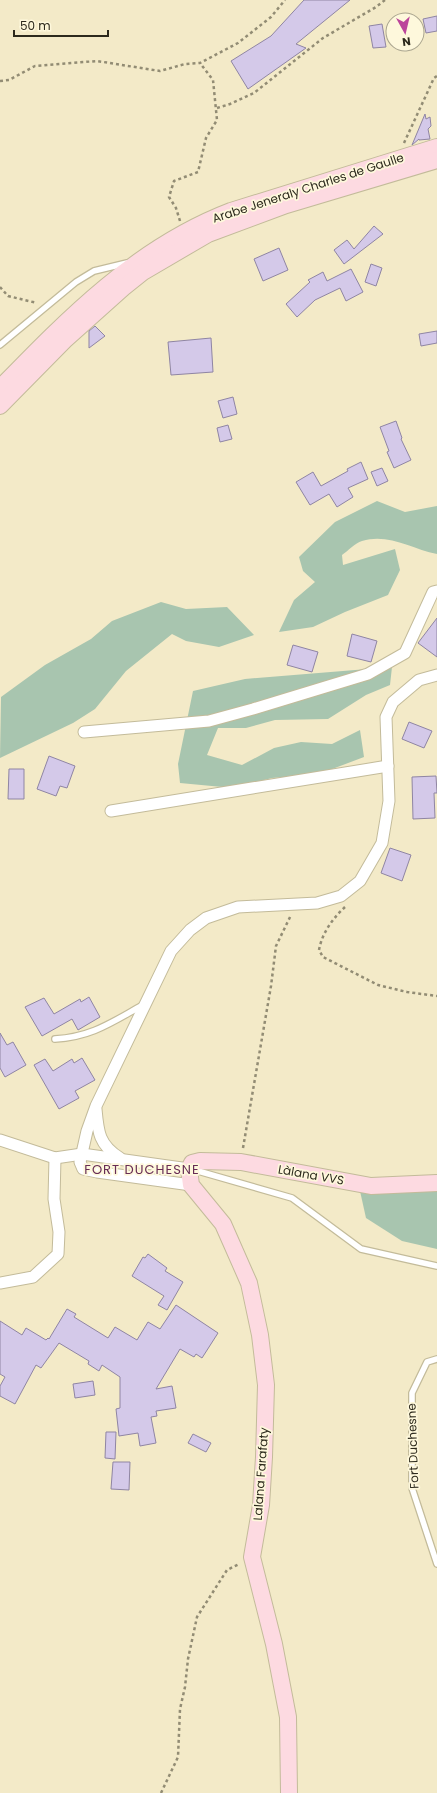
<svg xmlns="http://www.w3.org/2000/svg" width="437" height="1793" font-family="Poppins,sans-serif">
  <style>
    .green { fill: #a8c5af }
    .building { fill: #d4c9e9; stroke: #8f85a3 }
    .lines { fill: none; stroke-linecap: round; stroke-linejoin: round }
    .lane-casing { stroke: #c3bb9a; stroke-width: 8 }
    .street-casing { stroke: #c3bb9a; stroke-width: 13 }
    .secondary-casing { stroke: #c3bb9a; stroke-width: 18 }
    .path { stroke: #928c74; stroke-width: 2.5; stroke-dasharray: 3 3; stroke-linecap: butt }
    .lane { stroke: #fff; stroke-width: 5.5 }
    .street { stroke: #fff; stroke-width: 11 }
    .secondary { stroke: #fddae1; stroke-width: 16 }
    .labels { text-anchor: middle; stroke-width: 3.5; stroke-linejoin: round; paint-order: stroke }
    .street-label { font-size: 12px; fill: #2c291c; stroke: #fef8dc }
    .neighbourhood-label { font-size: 13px; letter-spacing: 1px; fill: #672c55; stroke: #fef8dc }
  </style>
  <rect width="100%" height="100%" fill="#f3eac8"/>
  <!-- green -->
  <g class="green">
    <path d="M377,501L405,512L437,506V554C411,549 389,533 362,541C355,543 348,551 342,555L343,565L395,549L400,570L388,595L345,612L313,627L279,632L294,600L315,582L303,571L299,557L335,522Z"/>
    <path d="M161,602L186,609L227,607L254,635L219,647L186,641L172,634L126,671L95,709L73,723L0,758L1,697L45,665L91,639L112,621Z"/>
    <path d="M392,667L390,685L366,695L328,719L275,720L246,728H218L207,755L242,765L274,748L301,742L332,744L360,730L364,757L319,774L272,778L233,788L180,783L178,764L193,691L245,679Z"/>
    <path d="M437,1188V1249L402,1241L366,1218L360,1191Z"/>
  </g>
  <!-- building -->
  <g class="building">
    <path d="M304,0H350L296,44L306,48L248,89L231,61L271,36Z"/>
    <path d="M437,16V31L426,33L423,19Z"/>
    <path d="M382,24L386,47L373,48L369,26Z"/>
    <path d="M425,114L426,119L430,117L431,126L428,129L430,139L419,140V139L412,145Z"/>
    <path d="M374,226L383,234L344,264L334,250L347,240L354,249Z"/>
    <path d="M279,248L288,270L263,281L254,259Z"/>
    <path d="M371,264L382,268L376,286L365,282Z"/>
    <path d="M351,269L363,292L346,301L340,288L315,300L297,317L286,304L310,282L308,280L323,272L327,281Z"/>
    <path d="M95,326L105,336L89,348V331Z"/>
    <path d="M437,331V343L421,346L419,334Z"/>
    <path d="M211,338L213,372L171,375L168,342Z"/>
    <path d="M233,397L237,414L223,418L218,401Z"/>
    <path d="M396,421L402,438L401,439L411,460L394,468L387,452L389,451L380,427Z"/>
    <path d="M228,425L232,439L220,442L217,428Z"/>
    <path d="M361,462L368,479L348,488L353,497L337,507L329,494L310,505L296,482L313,472L321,486L348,471L347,469Z"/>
    <path d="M382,468L388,481L377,486L371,472Z"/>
    <path d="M437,618V657L418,643Z"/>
    <path d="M352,634L377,641L371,662L347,656Z"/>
    <path d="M293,645L318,652L312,672L287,665Z"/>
    <path d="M409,722L432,731L424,748L402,739Z"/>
    <path d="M49,756L75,766L67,788L60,786L56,796L37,789Z"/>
    <path d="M9,769H24V799H8Z"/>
    <path d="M436,776L437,793H434L435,818L413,819L412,777Z"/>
    <path d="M390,848L411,855L402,881L381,873Z"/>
    <path d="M89,997L100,1017L78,1030L72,1019L42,1036L25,1007L44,998L54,1014L80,999L81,1002Z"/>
    <path d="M0,1033L7,1045L13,1042L26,1065L5,1077L0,1068Z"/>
    <path d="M82,1058L95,1080L75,1091L79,1098L59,1109L34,1065L45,1059L53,1071L72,1059L74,1063Z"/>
    <path d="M148,1254L167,1268L165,1271L183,1282L167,1310L158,1305L164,1296L132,1276L143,1257L145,1258Z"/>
    <path d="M176,1305L218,1333L202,1358L196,1354L194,1357L180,1349L156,1389L172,1386L176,1408L156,1411L157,1416L151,1417L156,1443L140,1446L138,1433L119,1436L116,1409L120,1408V1377L102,1365L99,1371L88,1364L89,1361L59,1343L41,1368L36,1365L15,1404L0,1396V1386L5,1377L0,1374V1321L22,1335L26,1328L46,1340L48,1338L49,1339L67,1309L76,1314L74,1317L108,1338L115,1327L137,1340L148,1322L160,1329Z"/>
    <path d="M93,1381L95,1395L75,1398L73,1384Z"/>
    <path d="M106,1432H116L115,1459L105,1458Z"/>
    <path d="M193,1434L211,1443L206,1452L188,1443Z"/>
    <path d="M113,1462H130L129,1490L111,1489Z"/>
  </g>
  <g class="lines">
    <defs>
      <g id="lane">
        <path d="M0,345L76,282L94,271L127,263"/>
        <path d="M55,1039C92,1037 112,1022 143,1005"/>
        <path d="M191,1169L292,1198L361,1249L437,1266"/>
        <path d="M437,1359L427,1362L412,1393V1488L437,1564"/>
      </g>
      <g id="street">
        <path d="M84,732L209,721L253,709L368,674L405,653L433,592L437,591"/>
        <path d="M111,811L388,766"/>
        <path d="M96,1109C98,1132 99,1145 120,1158"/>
        <path d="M0,1140L55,1158L82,1154L189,1169"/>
        <path d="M191,1185L97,1172L83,1169L80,1162L87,1131L96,1106L171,951L190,930L206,918L238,907L317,903L341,896L360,881L382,843L389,801L386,717L393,702L419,680L437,675"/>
        <path d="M0,1283L33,1277L58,1254L59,1232L54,1199L55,1158"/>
      </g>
      <g id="secondary">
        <path d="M0,388C69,317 137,247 231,211L437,147"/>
        <path d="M0,406L66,339L123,288L143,272L208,234L286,205L437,160"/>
        <path d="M289,1793L288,1717L274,1644L252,1557L261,1505L264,1457L266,1385L260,1335L249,1283L223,1224L191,1185L189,1169L192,1163L200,1161L241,1162L371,1186L437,1183"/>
      </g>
    </defs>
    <!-- lane casing -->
    <use href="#lane" class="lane-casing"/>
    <!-- street casing -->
    <use href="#street" class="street-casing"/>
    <!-- secondary casing -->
    <use href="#secondary" class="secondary-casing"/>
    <!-- path -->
    <g class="path">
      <path d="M0,81L9,80L35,66L97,61L160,71L185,64L200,63L238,43L271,17L285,0"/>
      <path d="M217,108L230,104L254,93L323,38L376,7L385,0"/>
      <path d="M404,143L434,78L437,76"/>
      <path d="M180,221L176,208L169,197L174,181L198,172L206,138L217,120L213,80L200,63"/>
      <path d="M0,287L8,296L37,303"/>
      <path d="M345,907C333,918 322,933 319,950L323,957L378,985L407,992L437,996"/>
      <path d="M243,1148L271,986L276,946L291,915"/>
      <path d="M161,1793L178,1757L180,1709L185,1687L188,1659L197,1617L227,1570L239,1564"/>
    </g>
    <!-- lane -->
    <use href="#lane" class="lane"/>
    <!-- street -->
    <use href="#street" class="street"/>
    <!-- secondary -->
    <use href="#secondary" class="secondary"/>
  </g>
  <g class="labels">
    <!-- street labels -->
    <g class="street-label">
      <text transform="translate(308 188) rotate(-18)" y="4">Arabe Jeneraly Charles de Gaulle</text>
      <text transform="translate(311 1175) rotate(10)" y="4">Làlana VVS</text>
      <text transform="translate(413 1446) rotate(-92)" y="4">Fort Duchesne</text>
      <text transform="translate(261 1474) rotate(-86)" y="4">Lalana Farafaty</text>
    </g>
    <!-- neighbourhood labels -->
    <g class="neighbourhood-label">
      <text x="142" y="1174">FORT DUCHESNE</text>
    </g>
  </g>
  <!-- north arrow -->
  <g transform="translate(405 32) rotate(172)"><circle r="19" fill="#fef8dc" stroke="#aaa58f"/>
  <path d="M0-3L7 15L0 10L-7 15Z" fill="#bc459b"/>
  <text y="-6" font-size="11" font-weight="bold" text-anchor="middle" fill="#2c291c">N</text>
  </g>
  <!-- scale -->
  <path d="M14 30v6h94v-6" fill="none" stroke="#2c291c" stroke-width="2"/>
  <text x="20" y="30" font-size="12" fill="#2c291c" stroke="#fef8dc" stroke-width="3" paint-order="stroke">50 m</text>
</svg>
